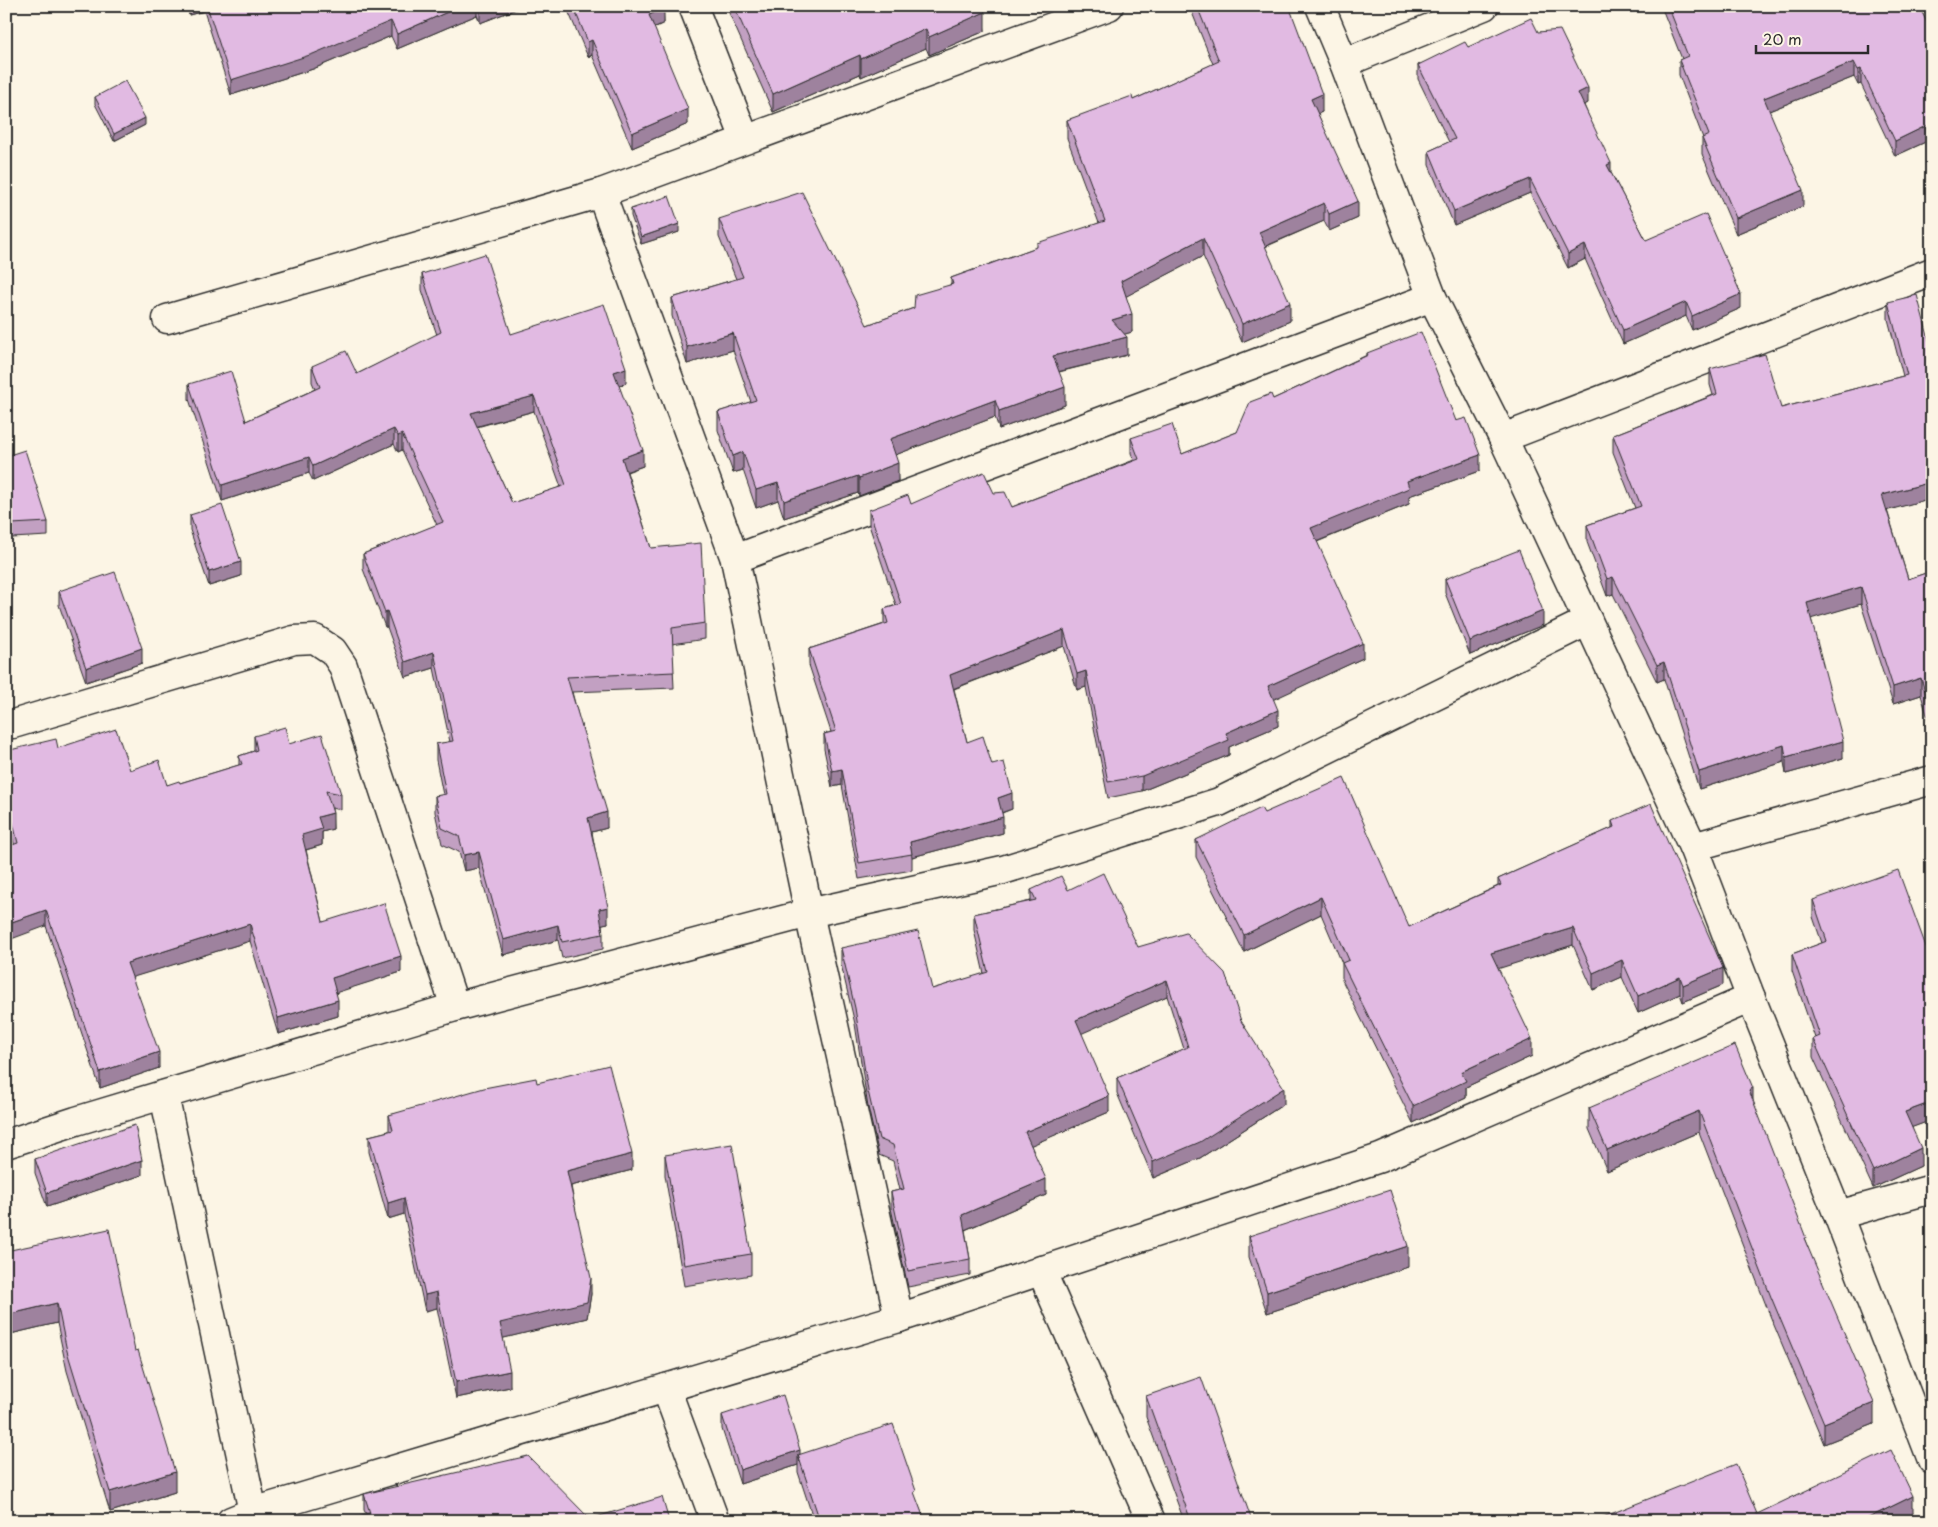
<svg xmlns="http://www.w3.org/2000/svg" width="1938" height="1527" font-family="'Playpen Sans',sans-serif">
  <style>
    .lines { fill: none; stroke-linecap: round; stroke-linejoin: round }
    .minor-casing { stroke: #2b2b2b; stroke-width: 31 }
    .minor { stroke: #fcf5e5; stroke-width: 28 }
    .wall { fill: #c2a0c2; stroke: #2b2b2b; fill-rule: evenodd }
    .shaded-wall { fill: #9e829e; stroke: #2b2b2b }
    .building { fill: #e1bae2; stroke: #2b2b2b; fill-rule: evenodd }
  </style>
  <rect width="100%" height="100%" fill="#fcf5e5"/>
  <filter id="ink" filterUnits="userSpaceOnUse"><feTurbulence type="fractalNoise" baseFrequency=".02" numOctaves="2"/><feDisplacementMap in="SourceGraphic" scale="10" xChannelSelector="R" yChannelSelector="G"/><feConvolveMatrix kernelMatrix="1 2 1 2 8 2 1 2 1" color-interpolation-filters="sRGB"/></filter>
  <g filter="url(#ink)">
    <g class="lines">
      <defs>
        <g id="minor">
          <path d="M693,6L745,139"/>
          <path d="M1320,6L1344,63L1432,297L1503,438L1693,847L1751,998L1838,1215L1932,1460"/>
          <path d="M1344,63L1484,6"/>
          <path d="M601,193L735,559L809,913L899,1318"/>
          <path d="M167,319L601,193L1109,6"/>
          <path d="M1503,438L1932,272"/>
          <path d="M735,559L1432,297"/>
          <path d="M13,724L294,640L315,639L333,651L343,666L455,1007"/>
          <path d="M1693,847L1932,780"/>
          <path d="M164,1095L253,1512L258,1521"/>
          <path d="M6,1144L76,1121L455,1007L809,913L1003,870L1219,802L1588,621"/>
          <path d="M1838,1215L1932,1189"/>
          <path d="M1041,1270L1151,1521"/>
          <path d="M666,1388L715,1521"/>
          <path d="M231,1521L253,1512L899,1318L1380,1158L1751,998"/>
        </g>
      </defs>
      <!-- minor casing -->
      <use href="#minor" class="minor-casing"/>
      <!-- minor -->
      <use href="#minor" class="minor"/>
    </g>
    <!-- wall -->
    <g class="wall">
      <path d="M187,6H524L480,23L477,15L397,49L391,36L313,69L231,95L204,11L189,15Z"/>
      <path d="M566,6H663L664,23L654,28L688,124L632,148L592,55L588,57Z"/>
      <path d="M726,6H982L985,31L929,55L926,48L861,77L860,74L773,112Z"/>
      <path d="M1193,6H1289L1322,112L1318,114L1358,218L1329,231L1324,221L1265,247L1290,321L1242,342L1203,256L1126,296L1132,332L1124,334L1127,355L1059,372L1065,405L999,429L995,417L895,455L898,481L859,496L858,493L784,518L778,500L756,508L743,470L733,473L718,430V412L751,402L733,350L687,364L672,316V298L736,279L719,237V219L867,325L914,308L951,284V278L1037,247L1099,223L1067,138V120L1133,100L1213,64L1193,15Z"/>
      <path d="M1661,6H1919L1932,33V139L1895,156L1861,84L1858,85L1854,77L1769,111L1803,206L1736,234L1702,154V138H1703L1679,75V60L1682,59Z"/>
      <path d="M1538,32L1588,103L1584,105L1611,173L1646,240L1741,308L1692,330L1686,316L1623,344L1585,259L1568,268L1530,193L1454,225L1429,165V151L1449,142L1418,79V65L1468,47Z"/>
      <path d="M95,97L145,125L114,141L95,104Z"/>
      <path d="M631,209L679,232L641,244L631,216Z"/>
      <path d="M422,274L511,334L626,383L619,386L643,466L627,472L651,548L705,623V639L672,644L674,688L572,692L607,828L592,832L608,923L602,924L603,934V949L562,958L558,940L503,955L479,868L464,871L459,852L442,844L435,812V796L443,795L436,760V744L450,742L434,668L405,677L387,627H385L363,569V554L437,525L402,450L398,452L394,444L313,481L309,473L222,501L189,399V384L246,421L315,389L312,382V366L357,374L437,335L422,290ZM534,411L561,487L512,503L477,427Z"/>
      <path d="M1888,302L1932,351V498L1887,510L1908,579L1932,571V725H1930L1921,695L1893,704L1861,604L1811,618L1843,758L1786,774L1784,762L1699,789L1664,679L1657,682L1613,594L1607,596L1587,542V525L1635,508L1613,452V435L1713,395L1710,385V369L1781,408L1903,376L1888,319Z"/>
      <path d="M1367,353L1456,421L1480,471L1409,496V504L1317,542L1363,658L1273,699L1278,726L1229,747V755L1142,791L1108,798L1086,687L1077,690L1064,646L954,689L967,742L992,765L1012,809L1002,813L1003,833L912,857V870L859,879L842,785L832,787L824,749V734L831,732L809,665V649L884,624V609L896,605L869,525V510L994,493L1012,507L1134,460L1131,453V438L1182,454L1237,432L1273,399L1367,355Z"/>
      <path d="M6,456L48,522V536L12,538L6,519Z"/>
      <path d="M190,515L241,576L209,586L190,530Z"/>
      <path d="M1445,579L1543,625L1470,655L1445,593Z"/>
      <path d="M59,591L142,663L86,682L59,605Z"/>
      <path d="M254,736L289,744L341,794V810L332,808L333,829L322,832V845L306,850L323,922L401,972L336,992L338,1016L278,1034L250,941L132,977L159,1068L100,1088L46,926L14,844L6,811V751L58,748L130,770L167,785L180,783L239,765V756L254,751Z"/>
      <path d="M1264,813L1409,927L1498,886V879L1612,828V821L1723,985L1683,1002L1680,994L1638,1013L1622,977L1593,990L1573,945L1498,968L1532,1056L1466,1087V1098L1413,1123L1342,980V963L1321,914L1244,952L1196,857V840Z"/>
      <path d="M1031,890H1068L1138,947L1241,1021L1284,1104L1200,1158L1153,1178L1117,1093V1078L1184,1049L1167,996L1081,1033L1109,1112L1031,1145L1046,1195L965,1230L970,1259V1275L908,1287L891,1208V1192L900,1190L893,1161L879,1155L868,1107L855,1024L841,964V948L932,989L984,974L974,930V914L1031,901Z"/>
      <path d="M1813,900L1932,963V1120L1912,1127L1921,1166L1873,1188L1813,1057V1039L1815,1038L1792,971V954L1822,943L1813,917Z"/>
      <path d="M537,1083L632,1170L571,1186L591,1294L587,1318L503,1338L510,1387L456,1398L437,1308L425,1311L404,1214L388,1219L369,1152V1136L389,1131V1115Z"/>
      <path d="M1753,1102L1874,1424L1824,1444L1771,1318L1699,1132L1607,1171L1589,1129V1108Z"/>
      <path d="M665,1155L751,1254V1275L684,1286L665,1175Z"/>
      <path d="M35,1159L142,1175L47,1207L35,1173Z"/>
      <path d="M1249,1236L1408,1267L1267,1313L1249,1257Z"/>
      <path d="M6,1251L135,1351L175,1492L110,1512L67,1371L57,1323L6,1335Z"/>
      <path d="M1146,1396L1252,1521H1184L1146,1417Z"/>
      <path d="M722,1415L800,1455L916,1499L925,1521H814L798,1472V1465L740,1484L722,1429Z"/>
      <path d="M364,1494L590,1519L366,1514L364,1510Z"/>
    </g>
    <!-- shaded-wall -->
    <g class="shaded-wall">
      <path d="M189,6H204V11L189,15Z"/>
      <path d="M461,6H477V15L397,49V34Z"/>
      <path d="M484,6H524L480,23V8Z"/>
      <path d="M664,8V23L649,30V15Z"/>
      <path d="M985,12V31L929,55V37Z"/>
      <path d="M391,21V36L313,69L231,95V80Z"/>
      <path d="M926,29V48L861,77V59Z"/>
      <path d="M592,40V55L588,57V42Z"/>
      <path d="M860,55V74L773,112V94Z"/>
      <path d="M1854,62V77L1764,113V98Z"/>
      <path d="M1861,69V84L1858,85V70Z"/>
      <path d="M1588,88V103L1578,108V93Z"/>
      <path d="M1322,94V112L1311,116V99Z"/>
      <path d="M688,109V124L632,148V133Z"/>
      <path d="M145,118V125L114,141V134Z"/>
      <path d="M1932,123V139L1895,156V141Z"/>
      <path d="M1611,163V177L1607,165Z"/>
      <path d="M1530,179V193L1454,225V211Z"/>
      <path d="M1803,190V206L1736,234V218Z"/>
      <path d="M1358,201V218L1329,231V214Z"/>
      <path d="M1324,203V221L1259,249V232Z"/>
      <path d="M679,224V232L641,244V237Z"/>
      <path d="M1203,238V256L1121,299V281Z"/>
      <path d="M1585,245V259L1568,268V254Z"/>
      <path d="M1741,294V308L1692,330V316Z"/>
      <path d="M1686,302V316L1623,344V330Z"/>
      <path d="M1290,303V321L1242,342V324Z"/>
      <path d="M1132,314V332L1112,338V320Z"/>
      <path d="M733,333V350L687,364V347Z"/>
      <path d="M1127,337V355L1053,373V356Z"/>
      <path d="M626,368V383L614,387V372Z"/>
      <path d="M1065,387V405L999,429V411Z"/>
      <path d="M534,396V411L471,428V413Z"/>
      <path d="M995,400V417L890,457V439Z"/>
      <path d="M394,429V444L313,481V466Z"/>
      <path d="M402,434V450L398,452V436Z"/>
      <path d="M643,450V466L622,473V458Z"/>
      <path d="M743,452V470L733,473V456Z"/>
      <path d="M1480,455V471L1409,496V504L1311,544V528L1407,481Z"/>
      <path d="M309,457V473L222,501V485Z"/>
      <path d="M898,463V481L859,496V478Z"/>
      <path d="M858,476V493L784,518V501Z"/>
      <path d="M1932,482V498L1882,512V495Z"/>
      <path d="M778,483V500L756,508V490Z"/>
      <path d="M241,562V576L209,586V572Z"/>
      <path d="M1613,577V594L1607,596V579Z"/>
      <path d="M1861,587V604L1807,620V603Z"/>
      <path d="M387,611V627H385V612Z"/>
      <path d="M1543,611V625L1470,655V641Z"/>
      <path d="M1064,630V646L950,690V675Z"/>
      <path d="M1363,643V658L1268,702V686Z"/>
      <path d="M142,648V663L86,682V668Z"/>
      <path d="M434,652V668L405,677V662Z"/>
      <path d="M1664,662V679L1657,682V665Z"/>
      <path d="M1086,671V687L1077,690V674Z"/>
      <path d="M1921,678V695L1893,704V687Z"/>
      <rect x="1930" y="708" width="2" height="17"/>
      <path d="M1278,710V726L1229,747V755L1142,791V776L1226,733Z"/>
      <path d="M1843,741V758L1786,774V757Z"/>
      <path d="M1784,745V762L1699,789V772Z"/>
      <path d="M842,769V785L832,787V771Z"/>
      <path d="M1012,793V809L998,814V798Z"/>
      <path d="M607,812V828L588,833V818Z"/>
      <path d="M333,813V829L322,832V845L302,851V835L318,817Z"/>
      <path d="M1003,817V833L912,857L910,842Z"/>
      <path d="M479,852V868L464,871V855Z"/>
      <path d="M1321,897V914L1244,952V935Z"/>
      <path d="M608,907V923L599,925V909Z"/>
      <path d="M46,910V926L6,941V924Z"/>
      <path d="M250,924V941L127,979V963Z"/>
      <path d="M558,925V940L503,955V940Z"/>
      <path d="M1573,928V945L1491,971V953Z"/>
      <path d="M401,956V972L332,994V978Z"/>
      <path d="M1622,960V977L1593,990V973Z"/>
      <path d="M1723,968V985L1683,1002V985Z"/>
      <path d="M1680,977V994L1638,1013V996Z"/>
      <path d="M1167,980V996L1076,1036V1020Z"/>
      <path d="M338,1000V1016L278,1034V1018Z"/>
      <path d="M1532,1039V1056L1466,1087V1098L1413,1123V1106L1461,1072Z"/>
      <path d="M159,1052V1068L100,1088V1072Z"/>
      <path d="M1284,1088V1104L1200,1158L1153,1178V1162Z"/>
      <path d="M1753,1088V1109L1749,1090Z"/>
      <path d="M1109,1096V1112L1025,1148V1132Z"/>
      <path d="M1932,1102V1120L1905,1130V1112Z"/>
      <path d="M1699,1111V1132L1607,1171V1150Z"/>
      <path d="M1921,1148V1166L1873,1188V1171Z"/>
      <path d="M632,1154V1170L567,1187V1171Z"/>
      <path d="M142,1160V1175L47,1207V1193Z"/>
      <path d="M1046,1179V1195L962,1231V1215Z"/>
      <path d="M404,1198V1214L388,1219V1203Z"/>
      <path d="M1408,1246V1267L1267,1313V1292Z"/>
      <path d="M591,1278V1294L587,1318L500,1339V1323Z"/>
      <path d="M437,1292V1308L425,1311V1295Z"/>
      <path d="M57,1303V1323L6,1335V1315Z"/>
      <path d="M510,1371V1387L456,1398V1382Z"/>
      <path d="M1874,1403V1424L1824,1444V1423Z"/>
      <path d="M800,1450V1462L798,1455V1465L740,1484V1470Z"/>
      <path d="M175,1472V1492L110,1512V1492Z"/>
      <path d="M1913,1496V1520L1912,1521H1862Z"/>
    </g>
    <!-- building -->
    <g class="building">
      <path d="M207,6H461L397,34L391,21L313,54L231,80Z"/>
      <path d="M573,6H663L664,8L649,15L688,109L632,133L592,40L588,42Z"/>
      <path d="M734,6H982L985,12L929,37L926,29L861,59L860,55L773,94Z"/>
      <path d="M1197,6H1289L1322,94L1311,99L1358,201L1329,214L1324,203L1259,232L1290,303L1242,324L1203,238L1121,281L1132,314L1112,320L1127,337L1053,356L1065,387L999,411L995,400L890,439L898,463L859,478L858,476L784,501L778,483L756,490L743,452L733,456L718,412L756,400L733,333L687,347L672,298L743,277L719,219L802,192L867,325L914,308L915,295L953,284L951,278L1037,247V243L1105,221L1067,120L1132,96L1133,100L1219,61Z"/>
      <path d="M1668,6H1919L1932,33V123L1895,141L1861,69L1858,70L1854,62L1764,98L1803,190L1736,218L1702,138L1709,135L1679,60L1688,56Z"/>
      <path d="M1531,18L1538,32L1560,30L1588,88L1578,93L1611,163L1607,165L1646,240L1706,214L1741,294L1692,316L1686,302L1623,330L1585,245L1568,254L1530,179L1454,211L1429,151L1455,139L1418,65L1465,42L1468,47Z"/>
      <path d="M125,81L145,118L114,134L95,97Z"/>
      <path d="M669,196L679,224L641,237L631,209Z"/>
      <path d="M485,254L511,334L604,304L626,368L614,372L643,450L622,458L651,548L701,543L705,623L672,628L674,672L567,677L607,812L588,818L608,907L599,909L603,934L562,942L558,925L503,940L479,852L464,855L459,836L442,828L435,796L446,794L436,744L453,741L434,652L405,662L387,611L385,612L363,554L443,522L402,434L398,436L394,429L313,466L309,457L222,485L189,384L231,371L246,421L320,387L312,366L346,351L357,374L441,332L422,274ZM534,396L566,485L512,503L471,413Z"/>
      <path d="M1917,295L1932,351V482L1882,495L1908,579L1932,571V708H1930L1921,678L1893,687L1861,587L1807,603L1843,741L1786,757L1784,745L1699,772L1664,662L1657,665L1613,577L1607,579L1587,525L1641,506L1613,435L1717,394L1710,369L1765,354L1781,408L1907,375L1888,302Z"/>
      <path d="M1421,332L1456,421L1466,418L1480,455L1407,481L1409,488L1311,528L1363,643L1268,686L1278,710L1226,733L1229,740L1142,776L1108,782L1086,671L1077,674L1064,630L950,675L967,742L983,736L992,765L1004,762L1012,793L998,798L1003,817L910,842L912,854L859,863L842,769L832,771L824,734L836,731L809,649L888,623L884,609L901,604L869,510L908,495L911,504L984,472L994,493L1005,492L1012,507L1139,459L1131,438L1172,424L1182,454L1237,432L1250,402L1271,394L1273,399L1368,355L1367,353Z"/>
      <path d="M25,450L48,522L12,524L6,505V456Z"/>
      <path d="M222,505L241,562L209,572L190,515Z"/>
      <path d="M1519,550L1543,611L1470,641L1445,579Z"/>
      <path d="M115,572L142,648L86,668L59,591Z"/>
      <path d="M285,727L289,744L322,734L341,794L326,791L333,813L318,817L322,829L302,835L323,922L384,903L401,956L332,978L338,1000L278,1018L250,924L127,963L159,1052L100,1072L46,910L6,924V847L18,843L6,795V751L56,739L58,748L116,729L130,770L159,760L167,785L179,781L180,783L242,764L239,756L257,750L254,736Z"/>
      <path d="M1344,778L1409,927L1501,885L1498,879L1614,827L1612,821L1651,804L1723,968L1683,985L1680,977L1638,996L1622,960L1593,973L1573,928L1491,953L1532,1039L1461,1072L1466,1081L1413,1106L1342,963L1349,960L1321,897L1244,935L1196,840L1261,808L1264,813Z"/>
      <path d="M1898,870L1932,963V1102L1905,1112L1921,1148L1873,1171L1813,1039L1820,1036L1792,954L1827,941L1813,900Z"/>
      <path d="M1103,873L1138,947L1186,933L1225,973L1241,1021L1284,1088L1200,1142L1153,1162L1117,1078L1188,1047L1167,980L1076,1020L1109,1096L1025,1132L1046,1179L962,1215L970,1259L908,1271L891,1192L904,1189L893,1145L879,1139L868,1091L855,1008L841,948L918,931L932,989L988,972L974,914L1036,900L1031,890L1061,876L1068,890Z"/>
      <path d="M1735,1045L1753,1088L1749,1090L1806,1238H1804L1874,1403L1824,1423L1771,1297L1699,1111L1607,1150L1589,1108Z"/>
      <path d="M609,1065L632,1154L567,1171L591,1278L587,1302L500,1323L510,1371L456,1382L437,1292L425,1295L404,1198L388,1203L369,1136L393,1130L389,1115L484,1088L536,1078L537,1083Z"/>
      <path d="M135,1125L142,1160L47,1193L35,1159Z"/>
      <path d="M732,1144L751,1254L684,1265L665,1155Z"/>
      <path d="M1390,1190L1408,1246L1267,1292L1249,1236Z"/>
      <path d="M109,1229L135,1351L138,1350L175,1472L110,1492L67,1351L57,1303L6,1315V1251Z"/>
      <path d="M1201,1377L1252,1521H1191L1146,1396Z"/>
      <path d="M783,1395L800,1450L740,1470L722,1415Z"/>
      <path d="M893,1424L916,1491L914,1492L925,1521H820L798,1455Z"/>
      <path d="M1891,1450L1913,1496L1862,1521H1593L1736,1464L1757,1514Z"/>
      <path d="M528,1456L590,1519L662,1497L669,1521H335L370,1513L364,1494Z"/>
    </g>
  </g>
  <!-- margin -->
  <rect width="1938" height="1527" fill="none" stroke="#fcf5e5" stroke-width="25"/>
  <rect x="12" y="12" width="1913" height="1502" fill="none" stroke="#2b2b2b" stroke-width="2" filter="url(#ink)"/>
  <!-- scale -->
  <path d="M1756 45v8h112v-8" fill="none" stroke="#2b2b2b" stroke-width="2.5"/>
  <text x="1763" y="45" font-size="15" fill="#2b2b2b" stroke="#fcf5e5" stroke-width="4" paint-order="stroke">20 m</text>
</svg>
